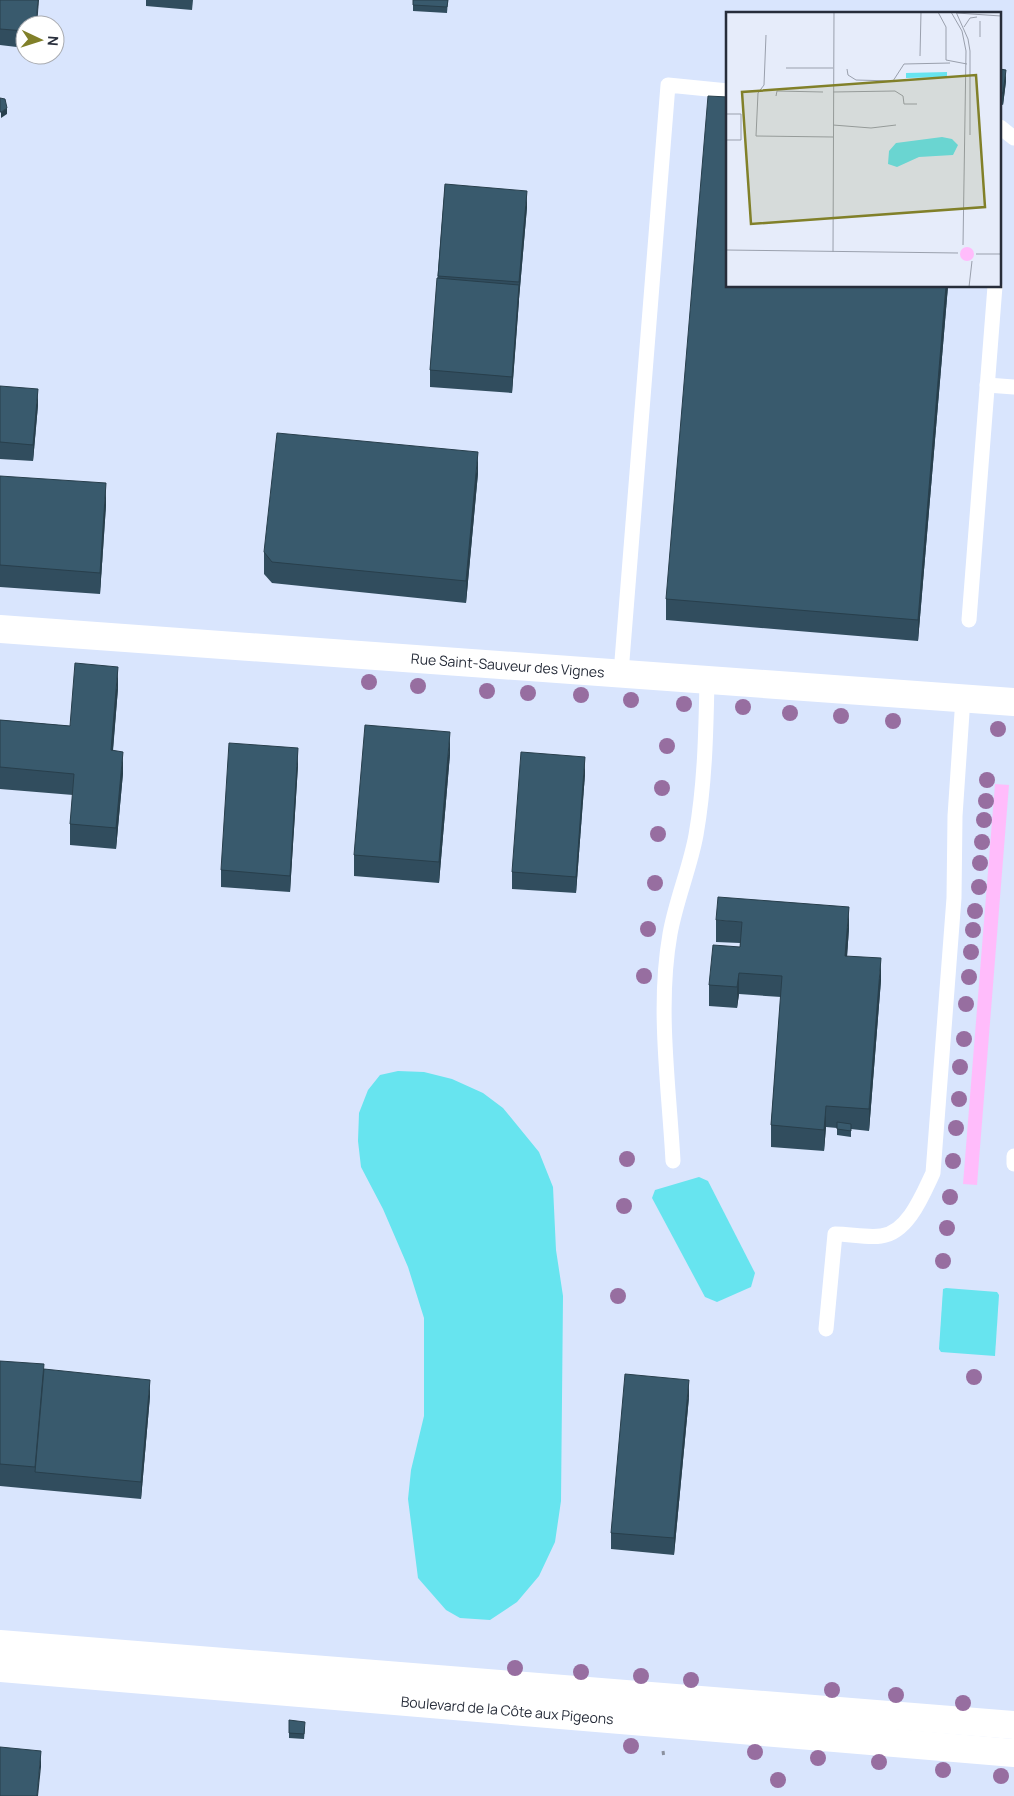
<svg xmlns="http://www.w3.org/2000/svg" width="1014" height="1796" font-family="Manrope,sans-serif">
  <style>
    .built { fill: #d9e5fd; fill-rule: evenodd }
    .green { fill: #ffbcfb }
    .water { fill: #67e4ef }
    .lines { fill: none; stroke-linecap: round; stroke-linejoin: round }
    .path { stroke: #8b919f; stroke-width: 3; stroke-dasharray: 4 4; stroke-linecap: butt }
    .service { stroke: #fff; stroke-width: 15 }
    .minor { stroke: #fff; stroke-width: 28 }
    .tertiary { stroke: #fff; stroke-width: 28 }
    .tree { fill: #976ea0 }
    .wall { fill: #314d5e }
    .shaded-wall { fill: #283f4c }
    .building { fill: #395a6d; stroke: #283f4c }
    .labels { text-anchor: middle; stroke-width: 5; stroke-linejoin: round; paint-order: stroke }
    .street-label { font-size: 14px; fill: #272d3a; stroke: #fff }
    .inset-road { fill: none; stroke: #9aa0ad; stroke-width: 1 }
    .view { fill: #818029; fill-opacity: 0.15; stroke: #818029; stroke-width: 2.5 }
    .inset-edge { fill: none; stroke: #272d3a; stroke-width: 2.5 }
  </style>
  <rect width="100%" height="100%" fill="#e6ecfa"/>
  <!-- built -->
  <path class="built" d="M0,0H1014V1796H0ZM728,14H1000V286H728ZM25,25H55V55H25Z"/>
  <!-- green -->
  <path class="green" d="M995,784L1009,785L977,1185L963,1184Z"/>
  <!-- water -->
  <g class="water">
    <path d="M398,1071L424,1072L452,1079L483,1093L503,1108L539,1152L553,1187L556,1250L563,1296L561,1501L555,1542L539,1576L517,1602L490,1620L460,1618L446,1610L418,1578L408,1499L411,1470L424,1416V1318L408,1267L383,1209L361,1167L358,1141L359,1113L368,1090L380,1075Z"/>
    <path d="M699,1177L708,1181L755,1273L751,1287L717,1302L705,1297L652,1198L655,1190Z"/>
    <path d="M946,1288L997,1292L999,1295L995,1356L941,1352L939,1349L943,1289Z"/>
  </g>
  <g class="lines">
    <!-- path -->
    <path class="path" d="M663,1751L664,1758"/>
    <!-- service -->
    <g class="service">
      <path d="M1000,127L1014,138"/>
      <path d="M987,385L1014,387"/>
      <path d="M969,620L995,286"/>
      <path d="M621,673L668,85L728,91"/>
      <path d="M1014,1156V1164"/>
      <path d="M673,1161C669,1087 657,1007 670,934C676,900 690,868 696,835C705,784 706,731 707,680"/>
      <path d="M826,1329L835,1234C850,1234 867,1238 881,1236C908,1233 923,1194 933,1173L954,898L955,816L963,698"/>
    </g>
    <!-- minor -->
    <path class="minor" id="s1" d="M0,629L1014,702"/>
    <!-- tertiary -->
    <g class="tertiary">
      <path d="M0,1644L1014,1725"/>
      <path id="s2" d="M0,1668L1014,1753"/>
    </g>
  </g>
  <!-- trees -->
  <g class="tree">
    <circle cx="369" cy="682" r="8"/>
    <circle cx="418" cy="686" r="8"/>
    <circle cx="487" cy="691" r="8"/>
    <circle cx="528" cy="693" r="8"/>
    <circle cx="581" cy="695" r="8"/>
    <circle cx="631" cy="700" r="8"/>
    <circle cx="684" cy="704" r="8"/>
    <circle cx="743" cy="707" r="8"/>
    <circle cx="790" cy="713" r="8"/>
    <circle cx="841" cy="716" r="8"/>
    <circle cx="893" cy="721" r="8"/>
    <circle cx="998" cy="729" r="8"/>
    <circle cx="667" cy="746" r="8"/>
    <circle cx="987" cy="780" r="8"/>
    <circle cx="662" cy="788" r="8"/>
    <circle cx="986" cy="801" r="8"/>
    <circle cx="984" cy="820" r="8"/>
    <circle cx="658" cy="834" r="8"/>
    <circle cx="982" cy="842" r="8"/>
    <circle cx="980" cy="863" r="8"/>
    <circle cx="655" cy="883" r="8"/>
    <circle cx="979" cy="887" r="8"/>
    <circle cx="975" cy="911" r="8"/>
    <circle cx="648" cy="929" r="8"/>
    <circle cx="973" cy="930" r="8"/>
    <circle cx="971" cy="952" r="8"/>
    <circle cx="644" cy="976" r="8"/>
    <circle cx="969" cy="977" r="8"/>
    <circle cx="966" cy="1004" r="8"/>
    <circle cx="964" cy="1039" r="8"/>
    <circle cx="960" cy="1067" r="8"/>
    <circle cx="959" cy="1099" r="8"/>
    <circle cx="956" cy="1128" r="8"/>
    <circle cx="627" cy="1159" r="8"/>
    <circle cx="953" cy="1161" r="8"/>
    <circle cx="950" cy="1197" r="8"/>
    <circle cx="624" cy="1206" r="8"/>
    <circle cx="947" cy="1228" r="8"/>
    <circle cx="943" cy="1261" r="8"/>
    <circle cx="618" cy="1296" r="8"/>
    <circle cx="974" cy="1377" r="8"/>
    <circle cx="515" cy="1668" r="8"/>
    <circle cx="581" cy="1672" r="8"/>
    <circle cx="641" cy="1676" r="8"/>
    <circle cx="691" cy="1680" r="8"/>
    <circle cx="832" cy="1690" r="8"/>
    <circle cx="896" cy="1695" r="8"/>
    <circle cx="963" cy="1703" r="8"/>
    <circle cx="631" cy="1746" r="8"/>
    <circle cx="755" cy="1752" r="8"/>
    <circle cx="818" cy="1758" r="8"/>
    <circle cx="879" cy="1762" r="8"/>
    <circle cx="943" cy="1770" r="8"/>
    <circle cx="1001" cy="1776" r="8"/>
    <circle cx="778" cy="1780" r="8"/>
  </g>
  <!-- wall -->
  <g class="wall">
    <path d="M0,0L25,25V48L0,45Z"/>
    <path d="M146,0H193L192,10L146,6Z"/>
    <path d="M413,0H448L447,13L413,11Z"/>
    <path d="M1000,69L1006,81L1003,105L1000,104Z"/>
    <path d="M445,184L527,207L519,299L512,393L430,387V370Z"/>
    <path d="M948,286L918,641L666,620V599Z"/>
    <path d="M0,386L38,405L33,461L0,459Z"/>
    <path d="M478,473L466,603L272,583L264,574V552Z"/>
    <path d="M0,476L106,505L100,594L0,587Z"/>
    <path d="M118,688L113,751L123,773L116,849L70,845V824L73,795L0,789V720L70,726Z"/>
    <path d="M450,754L439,883L354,876V855Z"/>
    <path d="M298,765L290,892L221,887V870Z"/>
    <path d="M585,774L576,893L512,889V872Z"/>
    <path d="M716,920L849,928L847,956L881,980L869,1131L851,1129V1137L837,1135V1128L826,1127L824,1151L771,1147V1125L781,997L739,994L737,1008L709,1006V985L740,947V943L716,942Z"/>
    <path d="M0,1361L44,1369L150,1396L141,1499L0,1486Z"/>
    <path d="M689,1397L674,1555L611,1549V1533Z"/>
    <path d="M305,1727L304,1739L289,1738V1733Z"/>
  </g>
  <!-- shaded-wall -->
  <g class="shaded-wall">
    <path d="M38,0H39L37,25H36Z"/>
    <path d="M1006,70V81L1003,105V93Z"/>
    <path d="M7,108V114L1,118V112Z"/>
    <path d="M527,191V207L519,299V282Z"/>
    <path d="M519,285V301L512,393V377Z"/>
    <path d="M946,286H948L918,641V620Z"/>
    <path d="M38,389V405L33,461V445Z"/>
    <path d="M478,452V473L466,603V581Z"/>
    <path d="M106,483V505L100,594V573Z"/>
    <path d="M118,667V688L111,772V750Z"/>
    <path d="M450,732V754L439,883V862Z"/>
    <path d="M298,748V765L290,892V876Z"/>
    <path d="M123,752V773L116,849V828Z"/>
    <path d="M585,757V774L576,893V877Z"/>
    <path d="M849,907V928L846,971L845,956Z"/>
    <path d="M881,958V980L869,1131V1109Z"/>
    <path d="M739,973V994L737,1008V987Z"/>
    <path d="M826,1106V1127L824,1151V1130Z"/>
    <path d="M150,1380V1396L141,1499V1482Z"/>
    <path d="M689,1380V1397L674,1555V1538Z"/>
    <path d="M41,1751V1767L38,1796H37Z"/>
  </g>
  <!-- building -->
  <g class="building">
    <path d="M0,0H38L36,25H25V31L0,29Z"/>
    <path d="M413,0H448L447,7L413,5Z"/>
    <path d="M1000,69L1006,70L1003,93H1000Z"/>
    <path d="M708,96L728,97V286H946L918,620L666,599Z"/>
    <path d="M0,98L5,99L7,108L1,112H0Z"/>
    <path d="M445,184L527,191L519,282L438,276Z"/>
    <path d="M437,278L519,285L512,377L430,370Z"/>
    <path d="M0,386L38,389L33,445L0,442Z"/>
    <path d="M277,433L478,452L466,581L272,562L264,552Z"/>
    <path d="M0,476L106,483L100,573L0,565Z"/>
    <path d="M75,663L118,667L111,750L123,752L116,828L70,824L74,774L0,767V720L70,726Z"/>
    <path d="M365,725L450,732L439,862L354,855Z"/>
    <path d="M229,743L298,748L290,876L221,870Z"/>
    <path d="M521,752L585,757L576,877L512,872Z"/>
    <path d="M718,897L849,907L845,956L881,958L869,1109L826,1106L824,1130L771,1125L782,976L739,973L737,987L709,985L713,945L740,947L742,922L716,920Z"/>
    <path d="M837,1122L851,1124V1131L837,1129Z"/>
    <path d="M0,1361L44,1364L35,1467L0,1464Z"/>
    <path d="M44,1369L150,1380L141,1482L35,1472Z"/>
    <path d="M625,1374L689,1380L674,1538L611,1533Z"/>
    <path d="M289,1720L305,1722L304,1734L289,1733Z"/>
    <path d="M0,1747L41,1751L37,1796H0Z"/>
  </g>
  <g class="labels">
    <!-- street labels -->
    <g class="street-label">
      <text dy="5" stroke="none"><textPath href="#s1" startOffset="509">Rue Saint-Sauveur des Vignes</textPath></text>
      <text dy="5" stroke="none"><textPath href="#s2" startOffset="509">Boulevard de la Côte aux Pigeons</textPath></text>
    </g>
  </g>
  <!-- overview -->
  <g transform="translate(726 12)">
    <rect width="275" height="275" fill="#e6ecfa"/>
    <path d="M234 242a7 7 0 1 1 14 0a7 7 0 1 1-14 0Z" fill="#ffbcfb"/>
    <path d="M221,60V65L180,66V61ZM216,125L226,127L232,133L227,143L193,145L171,155L162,152L163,139L170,131Z" fill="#67e4ef"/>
    <path class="inset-road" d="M212,0L220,15V48L241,52M225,0L236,19L240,39L237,233M230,0L242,27L244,39V123M231,1L275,4M254,9V25M238,15L244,6L251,5M40,23L38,73L32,81L30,124L107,125M194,44L195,0M60,56H107M121,57L122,63L130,68L167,69L178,52L224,51M107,80L169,79L177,84L178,92H191M50,84L51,79L97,80M0,102H15V128H0M107,113L145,116L170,113M0,238L232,241M107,240L108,0M250,242H275M243,275L246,249"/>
    <path class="view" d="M250,63L259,195L25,212L16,80Z"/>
    <rect width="275" height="275" class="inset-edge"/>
  </g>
  <!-- north arrow -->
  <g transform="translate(40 40) rotate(94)"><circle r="24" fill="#ffffff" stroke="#a9abb0"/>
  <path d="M0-4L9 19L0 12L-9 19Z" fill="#818029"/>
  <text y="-8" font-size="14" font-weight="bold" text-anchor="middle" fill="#272d3a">N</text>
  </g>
</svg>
